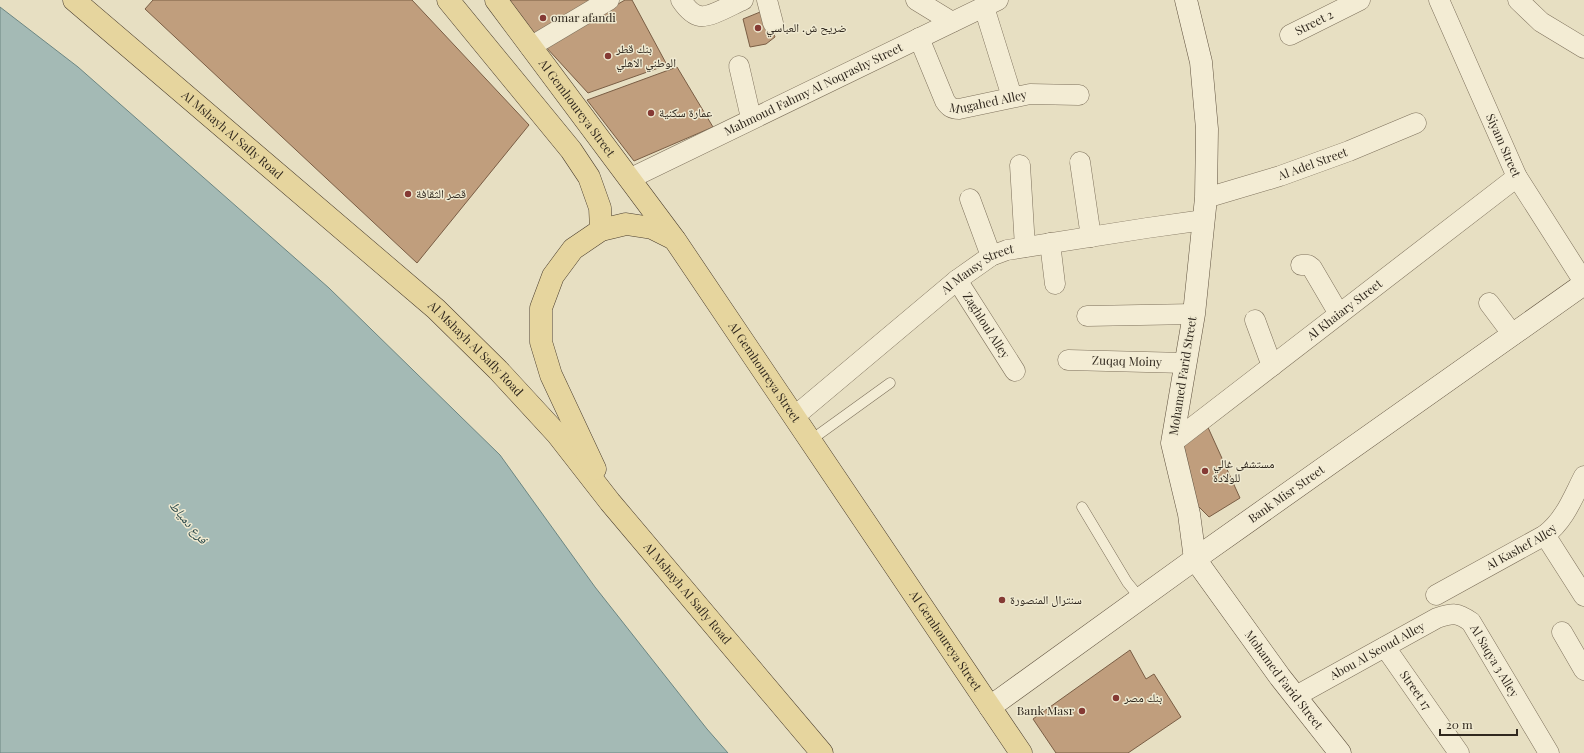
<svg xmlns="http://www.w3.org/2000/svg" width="1584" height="753" font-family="'Playfair Display','Noto Naskh Arabic',serif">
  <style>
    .water { fill: #a4bab5; stroke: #6c8682 }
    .building { fill: #c09e7d; stroke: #7a5e45 }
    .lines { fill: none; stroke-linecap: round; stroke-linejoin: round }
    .lane-casing { stroke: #7e715c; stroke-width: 11 }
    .street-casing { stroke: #7e715c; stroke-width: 21 }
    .secondary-casing { stroke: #60523f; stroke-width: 23 }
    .primary-casing { stroke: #4c3f2f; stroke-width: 23 }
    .lane { stroke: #f3ecd4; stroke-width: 10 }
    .street { stroke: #f3ecd4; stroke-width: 20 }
    .secondary { stroke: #f3ecd4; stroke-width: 22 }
    .primary { stroke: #e6d59e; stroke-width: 22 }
    .poi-dot { fill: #853a34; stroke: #efe9d0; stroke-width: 1.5 }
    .labels { text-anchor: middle; stroke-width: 3; stroke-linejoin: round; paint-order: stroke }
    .poi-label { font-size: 12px; fill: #30281e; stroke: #efe9d0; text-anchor: start }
    .street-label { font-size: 12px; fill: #30281e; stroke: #efe9d0 }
    .water-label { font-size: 13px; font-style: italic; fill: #2f4d4e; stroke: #efe9d0 }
  </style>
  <rect width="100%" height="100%" fill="#e7dfc2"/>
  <!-- water -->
  <path class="water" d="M0,7L78,67L329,288L500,455L595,587L707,729L728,753H0Z"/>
  <!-- building -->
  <g class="building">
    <path d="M153,0H412L529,125L417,263L145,9Z"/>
    <path d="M507,0H598L533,37Z"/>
    <path d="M625,0H632L667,65L588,93L545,46Z"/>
    <path d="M765,10L775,37L766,44L750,47L743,19Z"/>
    <path d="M677,67L713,127L634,161L587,100Z"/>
    <path d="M1206,423L1240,498L1209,517L1189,497L1175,445Z"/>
    <path d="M1130,650L1146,679L1154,674L1181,717L1128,753H1056L1033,719Z"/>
  </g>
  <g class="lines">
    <defs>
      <g id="lane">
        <path d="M811,440L890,383"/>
        <path d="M1082,507L1127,582L1140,598"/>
      </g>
      <g id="street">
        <path d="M681,0C685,6 692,15 700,16C710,18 733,4 743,0"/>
        <path d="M767,0L773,23"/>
        <path d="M916,0L952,22"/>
        <path id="s1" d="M1439,0L1517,177L1584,282"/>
        <path d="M1518,0L1541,22L1584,48"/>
        <path d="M984,7L1012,97"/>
        <path id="s2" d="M1290,35L1360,0"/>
        <path id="s3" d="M919,38L945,101C949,107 952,109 959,109L1030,94L1079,95"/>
        <path d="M530,47L609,0"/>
        <path d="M739,66L751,118"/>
        <path d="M1080,162L1091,237"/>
        <path d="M1020,165L1025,247"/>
        <path id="s4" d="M629,179L998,0"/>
        <path id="s5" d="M1206,198L1280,176L1349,151L1416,123"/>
        <path d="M970,199L991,256"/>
        <path d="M1050,243L1055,284"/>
        <path d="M1301,265H1308L1312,268L1339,314"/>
        <path id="s6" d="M957,280L1015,371"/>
        <path d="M1489,303L1513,335"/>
        <path d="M1087,316L1194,314"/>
        <path d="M1255,320L1272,366"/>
        <path id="s7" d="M1068,360L1185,363"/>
        <path id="s8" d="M795,416L957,280L991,256L1007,250L1147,228L1204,220"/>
        <path id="s9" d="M1172,443L1517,177"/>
        <path d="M1545,535L1584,596"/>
        <path id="s10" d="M1436,595L1545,535C1565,520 1573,497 1584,476"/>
        <path d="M1562,632L1584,670"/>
        <path id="s11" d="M1385,647L1459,753"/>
        <path id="s12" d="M1296,696L1437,618C1453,613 1457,612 1471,622L1549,753"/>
      </g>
      <g id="secondary">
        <path id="s13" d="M1186,0L1201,62L1207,129L1206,198L1194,314L1172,443L1189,514L1195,559L1280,677L1340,753"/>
        <path id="s14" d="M990,707L1195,559L1584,284"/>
      </g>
      <g id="primary">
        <path id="s15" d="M74,0L436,309L498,370L557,434L610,502L822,753"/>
        <path d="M448,0L571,150L589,177L600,208L601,230"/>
        <path id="s16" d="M496,0L675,240L1021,753"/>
        <path d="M595,469L551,375L541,342V308L553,276L573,249L601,230L626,224L652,228L674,239"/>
      </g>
    </defs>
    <!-- lane casing -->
    <use href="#lane" class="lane-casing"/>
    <!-- street casing -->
    <use href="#street" class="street-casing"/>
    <!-- secondary casing -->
    <use href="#secondary" class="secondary-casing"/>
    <!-- primary casing -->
    <use href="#primary" class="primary-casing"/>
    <!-- lane -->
    <use href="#lane" class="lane"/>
    <!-- street -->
    <use href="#street" class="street"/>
    <!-- secondary -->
    <use href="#secondary" class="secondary"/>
    <!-- primary -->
    <use href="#primary" class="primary"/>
  </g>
  <!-- markers -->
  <g class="poi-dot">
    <circle cx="543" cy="18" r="4"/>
    <circle cx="758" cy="28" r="4"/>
    <circle cx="608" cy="56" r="4"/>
    <circle cx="651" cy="113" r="4"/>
    <circle cx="408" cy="194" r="4"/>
    <circle cx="1205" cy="471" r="4"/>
    <circle cx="1002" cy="600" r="4"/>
    <circle cx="1116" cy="698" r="4"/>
    <circle cx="1082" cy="711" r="4"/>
  </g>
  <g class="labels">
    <!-- poi labels -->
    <g class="poi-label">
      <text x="551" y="22">omar afandi</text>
      <text x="766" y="32">ضريح ش. العباسي</text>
      <text x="616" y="53">بنك قطر<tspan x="616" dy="14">الوطني الاهلي</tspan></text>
      <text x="659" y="117">عمارة سكنية</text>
      <text x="416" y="198">قصر الثقافة</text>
      <text x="1213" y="468">مستشفى غالي<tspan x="1213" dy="14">للولادة</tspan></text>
      <text x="1010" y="604">سنترال المنصورة</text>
      <text x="1124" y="702">بنك مصر</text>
      <text x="1074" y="715" text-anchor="end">Bank Masr</text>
    </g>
    <!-- street labels -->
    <g class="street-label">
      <text dy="4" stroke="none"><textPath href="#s2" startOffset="27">Street 2</textPath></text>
      <text dy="4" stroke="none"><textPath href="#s4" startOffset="205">Mahmoud Fahmy Al Noqrashy Street</textPath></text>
      <text dy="4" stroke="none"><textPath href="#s3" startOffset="115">Mugahed Alley</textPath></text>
      <text dy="4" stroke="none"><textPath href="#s16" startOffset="135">Al Gemhoureya Street</textPath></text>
      <text dy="4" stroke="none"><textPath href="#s15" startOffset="208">Al Mshayh Al Safly Road</textPath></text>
      <text dy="4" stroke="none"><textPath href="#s1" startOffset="159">Siyam Street</textPath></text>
      <text dy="4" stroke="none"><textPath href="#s5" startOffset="112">Al Adel Street</textPath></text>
      <text dy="4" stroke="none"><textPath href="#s8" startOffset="235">Al Mansy Street</textPath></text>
      <text dy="4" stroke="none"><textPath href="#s9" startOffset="218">Al Khaiary Street</textPath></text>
      <text dy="4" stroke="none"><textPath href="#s6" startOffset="54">Zaghloul Alley</textPath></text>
      <text dy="4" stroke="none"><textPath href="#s15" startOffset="532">Al Mshayh Al Safly Road</textPath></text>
      <text dy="4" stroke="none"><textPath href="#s7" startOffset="59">Zuqaq Moiny</textPath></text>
      <text dy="4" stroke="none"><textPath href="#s16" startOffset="459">Al Gemhoureya Street</textPath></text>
      <text transform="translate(1183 376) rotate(-81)" y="4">Mohamed Farid Street</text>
      <text dy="4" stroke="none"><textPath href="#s14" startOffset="365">Bank Misr Street</textPath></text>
      <text dy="4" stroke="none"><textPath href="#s10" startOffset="98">Al Kashef Alley</textPath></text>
      <text dy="4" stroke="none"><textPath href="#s15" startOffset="856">Al Mshayh Al Safly Road</textPath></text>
      <text dy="4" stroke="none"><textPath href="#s16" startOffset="783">Al Gemhoureya Street</textPath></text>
      <text dy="4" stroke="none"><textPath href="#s12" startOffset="93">Abou Al Seoud Alley</textPath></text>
      <text dy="4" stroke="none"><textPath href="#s12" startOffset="243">Al Saqya 3 Alley</textPath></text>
      <text dy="4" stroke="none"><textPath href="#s13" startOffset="716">Mohamed Farid Street</textPath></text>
      <text dy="4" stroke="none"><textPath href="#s11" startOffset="53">Street 17</textPath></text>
    </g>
    <!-- water labels -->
    <g class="water-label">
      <text transform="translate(189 522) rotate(50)" y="5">فرع دمياط</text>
    </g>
  </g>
  <!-- scale -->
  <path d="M1440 729v6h77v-6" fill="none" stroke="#30281e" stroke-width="2"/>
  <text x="1446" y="729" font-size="12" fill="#30281e" stroke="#efe9d0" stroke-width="3" paint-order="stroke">20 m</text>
</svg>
